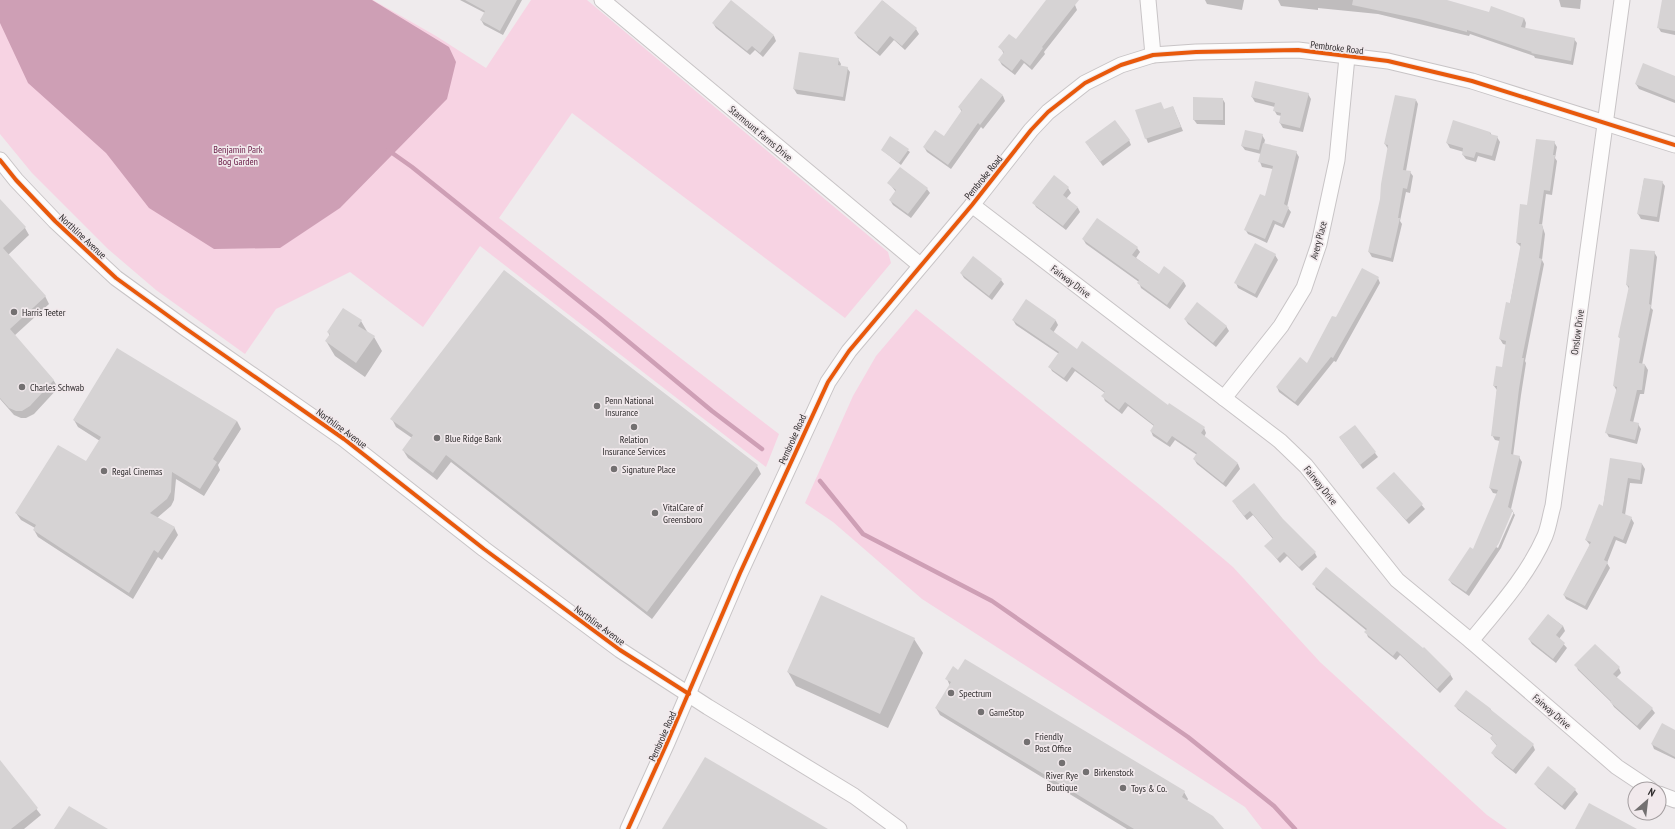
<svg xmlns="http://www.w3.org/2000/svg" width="1675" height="829" font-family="'PT Sans Narrow',sans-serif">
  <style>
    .green { fill: #f7d3e3 }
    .water { fill: #ce9fb5 }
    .shadow { fill: #0003; fill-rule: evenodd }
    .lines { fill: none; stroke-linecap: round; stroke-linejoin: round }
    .stream { stroke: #ce9fb5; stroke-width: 4.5 }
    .building { fill: #d6d3d4 }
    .street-casing { stroke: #c8c4c6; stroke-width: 17 }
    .street { stroke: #fdfcfc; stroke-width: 15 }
    .cycleway-casing { stroke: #f1e9ec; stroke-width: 6 }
    .cycleway { stroke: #e8590c; stroke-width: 4 }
    .poi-dot { fill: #737071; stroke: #f1e9ec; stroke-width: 1.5 }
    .labels { text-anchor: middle; stroke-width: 3.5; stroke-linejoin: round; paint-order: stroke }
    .street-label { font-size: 10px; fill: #302d2e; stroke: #f1e9ec }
    .park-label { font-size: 10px; fill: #691b46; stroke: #f1e9ec }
    .poi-label { font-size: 10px; fill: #302d2e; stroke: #f1e9ec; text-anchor: start }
  </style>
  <rect width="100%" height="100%" fill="#efebed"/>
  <!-- green -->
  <g class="green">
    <path d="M0,0H373L436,36L486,68L531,0H587L888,252L891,263L845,318L572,113L499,218L779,434L766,467L480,246L423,327L350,272L276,309L245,354L156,290L108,249L32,173L0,134Z"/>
    <path d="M916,309L1160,505L1233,567L1320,662L1487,815L1507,829H1262L1245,807L922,599L833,522L805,503L853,396L876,356Z"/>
  </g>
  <!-- water -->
  <path class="water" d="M0,0H372L449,47L456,62L447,99L340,208L280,248L214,249L149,208L106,153L28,83L0,23Z"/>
  <!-- shadow -->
  <g class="shadow">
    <path d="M460,0H522L503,35L484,25L481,20L485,13Z"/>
    <path d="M1047,0H1068L1075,5L1077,10L1044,52L1045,54L1032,70L1024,63L1015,75L1002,65L999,60L1004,54L1000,47L1016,41Z"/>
    <path d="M1205,0H1244L1242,10L1207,4Z"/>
    <path d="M1278,0H1443L1490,13L1524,18L1526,23L1525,29L1574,39L1577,43L1573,65L1535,58L1534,56L1470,34L1469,36L1378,14L1318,8V10L1281,6Z"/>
    <path d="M1559,0H1581L1580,9L1561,7Z"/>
    <path d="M1663,0H1675V35L1661,32L1658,27Z"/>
    <path d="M883,1L916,29L919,34L905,50L894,40L880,56L858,38L855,33Z"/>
    <path d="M731,2L774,36L776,41L763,57L755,50L750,55L716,28L713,23Z"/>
    <path d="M838,59L841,64L840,67L847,68L850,72L845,101L797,94L794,89Z"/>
    <path d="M1675,77V103L1639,89L1636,84Z"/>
    <path d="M981,79L1003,96L1005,101L983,129L981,127L951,169L927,152L924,147L944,137L962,112L959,107Z"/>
    <path d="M1308,94L1311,99L1303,132L1283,128L1280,123L1282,116L1277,115L1274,110L1275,107L1255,102L1252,97Z"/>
    <path d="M1222,98L1225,103V125L1197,124L1194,120Z"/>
    <path d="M1416,100L1418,104L1406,171L1410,172L1413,176L1410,193L1406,192L1400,221L1402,224L1393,262L1372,257L1369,252L1381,200L1388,149L1385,144Z"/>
    <path d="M1173,107L1183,131L1148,143L1146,138L1164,110Z"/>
    <path d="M1490,132L1492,136L1497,137L1500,142L1495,161L1478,156L1476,162L1466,159L1463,155L1464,152L1450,148L1447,143Z"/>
    <path d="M1262,135L1265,140L1264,144L1296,152L1299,157L1287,207L1291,212L1284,228L1275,224L1267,243L1248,234L1245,229L1266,197L1273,169L1262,167L1260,162L1261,154L1245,150L1242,146Z"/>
    <path d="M891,138L910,152L901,165L882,150Z"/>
    <path d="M1129,140L1131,145L1103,166L1089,147Z"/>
    <path d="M1554,142L1557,147L1555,158L1557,161L1552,195L1546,194L1542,225L1545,234L1542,260L1544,264L1525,361L1526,363L1521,395L1513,456L1519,457L1522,462L1511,509L1515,515L1501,548L1469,596L1452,584L1449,580L1473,551L1498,494L1493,493L1490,488L1500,441L1495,440L1492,435L1497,390L1494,386L1503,368L1507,345L1503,344L1500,339L1510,304L1521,247L1517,243L1527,206ZM1511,512H1514L1498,548L1496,547Z"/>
    <path d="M1054,177L1068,188L1071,193L1066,199L1078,208L1080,212L1066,230L1036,207L1034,203Z"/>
    <path d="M1644,179L1662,182L1665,186L1659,222L1641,219L1638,214Z"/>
    <path d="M889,183L927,189L930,193L911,218L893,205L890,200L896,192Z"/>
    <path d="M0,200L25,228L29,235L8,255L45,296L49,304L14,336L54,381L58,388L34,414L26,418H21L14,415L0,399Z"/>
    <path d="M1083,239L1137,248L1140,252L1136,258L1159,275L1184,282L1186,286L1170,309L1141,288L1139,282L1086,244Z"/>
    <path d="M1654,252L1657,257L1651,308L1653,310L1642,365H1645L1648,370L1644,394H1640L1633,423L1638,424L1641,429L1637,444L1609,437L1606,432L1617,391L1614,386L1621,340L1619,337L1629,289L1627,285Z"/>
    <path d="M1275,255L1278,260L1257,298L1238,288L1236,283Z"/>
    <path d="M961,273L1001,280L1004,284L992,300L964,278Z"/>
    <path d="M1378,278L1380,283L1336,362L1334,361L1298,406L1279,392L1277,387L1308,364L1336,319Z"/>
    <path d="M1027,301L1056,321L1058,325L1053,333L1077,350L1204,428L1206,433L1204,437L1238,464L1240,469L1226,487L1197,464L1194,459L1197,455L1175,440L1170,447L1153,436L1151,431L1154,426L1128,406L1122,414L1105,401L1103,396L1105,393L1075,371L1067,382L1052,371L1050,367L1059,354L1016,325L1013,320Z"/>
    <path d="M1185,319L1226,326L1229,331L1216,347L1188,324Z"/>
    <path d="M361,321L368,333L374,337L382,351L365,377L335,356L326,341L330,336L328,332Z"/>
    <path d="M392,419L757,466L761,474L652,619L451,462L437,480L408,458L403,450L412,438L396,427Z"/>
    <path d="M74,420L237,421L241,429L218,465L220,470L204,496L176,479L174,500L171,506L157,518L174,527L178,535L162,560L158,557L133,599L38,537L34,530L35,528L21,520L16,513L86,462L100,441L78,427Z"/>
    <path d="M1355,426L1378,457L1363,469L1340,438Z"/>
    <path d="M1611,459L1642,464L1645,469L1642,484L1630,483L1625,515L1631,518L1634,523L1626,544L1616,540L1607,563L1610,568L1587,610L1566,599L1564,595L1590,545L1586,540L1603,507Z"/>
    <path d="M1394,473L1425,509L1409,524L1377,488Z"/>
    <path d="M1236,506L1282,520L1315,553L1317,557L1302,571L1287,556L1280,563L1266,546L1273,539L1253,515L1247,520Z"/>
    <path d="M1314,584L1450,674L1453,679L1440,693L1400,655L1396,660L1368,637L1366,632L1367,631L1316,589Z"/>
    <path d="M1548,615L1563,626L1565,631L1559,639L1567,648L1556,663L1532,644L1529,639Z"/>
    <path d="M914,639L923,653L888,728L796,686L788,672Z"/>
    <path d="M1576,665L1619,668L1621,673L1616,678L1652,709L1655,713L1640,730L1614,707L1611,702L1578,670Z"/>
    <path d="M947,679L1184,792L1188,799L1187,801L1223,829H1127L940,715L936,708L950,686Z"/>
    <path d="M1455,706L1490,708L1492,712L1533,745L1535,750L1516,774L1495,757L1492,753L1497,746L1491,739L1493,736L1458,710Z"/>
    <path d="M1675,731V759L1654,749L1652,744Z"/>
    <path d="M0,762L41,815L24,829H0Z"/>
    <path d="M1535,784L1575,790L1578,794L1565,810L1538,788Z"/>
  </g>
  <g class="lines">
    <!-- stream -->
    <g class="stream">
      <path d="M388,150L412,167L600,318L712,411L762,449"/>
      <path d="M820,481L863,534L992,601L1188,737L1274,806L1295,829"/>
    </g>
  </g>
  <!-- building -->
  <g class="building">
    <path d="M465,0H517L500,31L480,20L485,11Z"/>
    <path d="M731,0L774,35L760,53L752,46L747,51L712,23Z"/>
    <path d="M882,0L917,28L902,46L890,36L877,52L854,33Z"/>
    <path d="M1046,0H1079L1042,47L1043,48L1030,66L1021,59L1012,71L998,60L1004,52L998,47L1009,34L1016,39Z"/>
    <path d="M1353,0H1447L1489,12L1491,6L1524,18L1521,27L1575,38L1571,61L1531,53L1532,52L1467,30V32L1419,19L1352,5Z"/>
    <path d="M1662,0H1675V31L1657,28Z"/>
    <path d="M799,52L839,58L838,65L848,67L843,97L793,89Z"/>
    <path d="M1643,63L1675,76V100L1635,84Z"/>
    <path d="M981,78L1003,95L980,125L978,123L948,165L923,147L935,130L944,136L962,110L958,107Z"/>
    <path d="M1255,81L1309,93L1300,128L1279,123L1281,113L1273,111L1275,103L1251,97Z"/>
    <path d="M1395,95L1416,99L1403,170L1411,171L1407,189L1403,188L1398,218H1400L1391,258L1368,252L1380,199L1381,184L1388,145L1384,144Z"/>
    <path d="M1193,97L1223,98V120H1193Z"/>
    <path d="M1161,102L1164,109L1173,106L1181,127L1145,139L1135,110Z"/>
    <path d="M1115,120L1130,140L1100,162L1085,142Z"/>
    <path d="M1453,120L1490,132V134L1498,136L1492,156L1476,152L1474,158L1462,155L1463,148L1446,143Z"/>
    <path d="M1245,130L1263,134L1259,150L1241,146Z"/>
    <path d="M890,136L909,149L899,163L881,150Z"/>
    <path d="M1536,139L1555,141L1553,155H1555L1550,191L1544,190L1539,224H1542L1543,229L1539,258L1542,259L1522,358H1524L1519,389L1511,454L1520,456L1508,507L1513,510L1499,543L1466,592L1448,580L1470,547L1473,549L1498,490L1489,488L1500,437L1491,436L1497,386H1493L1496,366L1502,367L1506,341L1499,339L1506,302L1510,303L1521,243H1516L1520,204L1527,205Z"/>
    <path d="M1263,143L1297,151L1284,204L1289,207L1282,224L1273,220L1265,239L1244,230L1260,194L1265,196L1273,166L1258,162Z"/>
    <path d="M900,167L928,188L908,214L889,200L896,190L887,183Z"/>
    <path d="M1054,175L1069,187L1063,195L1078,207L1063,226L1032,203Z"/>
    <path d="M1644,178L1663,181L1657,217L1637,214Z"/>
    <path d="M0,199L26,227L3,248L46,296L10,329L54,380L30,406L22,411H16L9,408L0,398Z"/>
    <path d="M1097,218L1138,247L1132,255L1159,274L1164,266L1184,281L1167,305L1137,283L1139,280L1082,239Z"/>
    <path d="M1255,243L1276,254L1255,294L1234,283Z"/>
    <path d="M1630,249L1655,251L1649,304L1651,305L1639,363L1645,364L1642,390H1637L1630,421L1639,423L1635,440L1605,433L1617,387L1613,386L1620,338L1618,337L1629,286L1626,285Z"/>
    <path d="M973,256L1002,279L989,296L960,273Z"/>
    <path d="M1362,268L1379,277L1333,358L1331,357L1295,402L1276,387L1300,357L1307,363L1332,316L1336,317Z"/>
    <path d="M504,270L758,465L647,612L446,455L433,473L402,450L413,435L390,419Z"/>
    <path d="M1026,299L1056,320L1050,329L1077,349L1082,341L1168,405L1169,403L1205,427L1201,433L1238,463L1223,483L1193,459L1197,453L1172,436L1167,443L1150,431L1154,425L1125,402L1119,410L1101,396L1105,392L1072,367L1064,378L1048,367L1059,352L1012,320Z"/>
    <path d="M1197,302L1227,326L1213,343L1184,319Z"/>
    <path d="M343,308L362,320L358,326L375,336L356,363L325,341L330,334L327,332Z"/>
    <path d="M117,348L237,421L213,459L217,462L200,489L172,472L171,492L167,499L150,513L175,527L158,553L154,550L129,593L33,530L36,525L15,513L58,445L86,461L101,437L73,420Z"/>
    <path d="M1355,425L1376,452L1360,465L1339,437Z"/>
    <path d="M1610,458L1642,463L1640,480L1628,478L1622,513L1632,517L1623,540L1614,536L1604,560L1608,562L1585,606L1563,595L1591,542L1585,540L1599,504L1603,506Z"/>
    <path d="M1394,472L1423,504L1406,520L1376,488Z"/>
    <path d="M1254,483L1283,519L1316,552L1299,567L1284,552L1277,559L1264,546L1273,538L1250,511L1244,516L1232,501Z"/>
    <path d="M1326,567L1423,648L1424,647L1451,674L1437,689L1397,651L1393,656L1364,632L1367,629L1312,584Z"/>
    <path d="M821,595L915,638L880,714L787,672Z"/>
    <path d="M1548,614L1563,626L1556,635L1565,643L1553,659L1528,639Z"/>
    <path d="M1595,644L1620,667L1613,674L1653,708L1637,726L1610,702L1611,701L1574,665Z"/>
    <path d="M965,659L1185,791L1182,797L1213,816L1224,829H1134L935,708L951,682L945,679L953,666L958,670Z"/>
    <path d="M1466,690L1490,708V709L1534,744L1513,770L1491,753L1497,745L1490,738L1493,735L1454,706Z"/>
    <path d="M1662,723L1675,730V757L1651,744Z"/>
    <path d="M705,757L828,829H662Z"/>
    <path d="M0,760L38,808L11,829H0Z"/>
    <path d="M1548,766L1576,789L1562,806L1534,784Z"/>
    <path d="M1589,803L1637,829H1575Z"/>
    <path d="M69,806L108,829H54Z"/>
  </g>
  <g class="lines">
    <defs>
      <g id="street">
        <path d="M602,0L920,265"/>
        <path d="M1148,0L1153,55"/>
        <path d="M0,160L16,180L55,221L116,278L185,328L344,439L484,549L620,650L708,707L854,796L899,829"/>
        <path d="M972,205L1280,441L1306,466L1397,580L1471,641L1617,767L1650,789"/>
        <path d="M1224,398L1281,326L1304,288L1319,244L1337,160L1347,57"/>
        <path d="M1471,641C1498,608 1528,575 1545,536C1549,526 1550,516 1553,506L1622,0"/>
        <path d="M1659,794L1675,800"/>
        <path d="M628,829L667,743L740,573L828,382L849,351L972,205L1031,130L1048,112L1085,83L1121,65L1153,55L1196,52L1298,50L1388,61L1472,81L1675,145"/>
      </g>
    </defs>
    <!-- street casing -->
    <use href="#street" class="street-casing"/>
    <!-- street -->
    <use href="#street" class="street"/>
    <defs>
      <g id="cycleway">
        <path d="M0,160L16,180L55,221L116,278L185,328L344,439L484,549L620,650L689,694"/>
        <path d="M628,829L667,743L740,573L828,382L849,351L972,205L1031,130L1048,112L1085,83L1121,65L1153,55L1196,52L1298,50L1388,61L1472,81L1675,145"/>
      </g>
    </defs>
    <!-- cycleway casing -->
    <use href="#cycleway" class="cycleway-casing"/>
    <!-- cycleway -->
    <use href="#cycleway" class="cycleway"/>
  </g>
  <!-- markers -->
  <g class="poi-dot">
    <circle cx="14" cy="312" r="4"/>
    <circle cx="22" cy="387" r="4"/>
    <circle cx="597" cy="406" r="4"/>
    <circle cx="634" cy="427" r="4"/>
    <circle cx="437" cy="438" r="4"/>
    <circle cx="614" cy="469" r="4"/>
    <circle cx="104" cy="471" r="4"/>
    <circle cx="655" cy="513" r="4"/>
    <circle cx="951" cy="693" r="4"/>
    <circle cx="981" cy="712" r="4"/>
    <circle cx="1027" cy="742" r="4"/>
    <circle cx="1062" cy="763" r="4"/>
    <circle cx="1086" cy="772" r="4"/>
    <circle cx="1123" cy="788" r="4"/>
  </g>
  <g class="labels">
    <!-- street labels -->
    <g class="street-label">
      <text transform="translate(1337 47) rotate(7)" y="4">Pembroke Road</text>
      <text transform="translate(761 133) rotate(40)" y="4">Starmount Farms Drive</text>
      <text transform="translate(983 177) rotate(-51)" y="4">Pembroke Road</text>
      <text transform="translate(83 236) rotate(43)" y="4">Northline Avenue</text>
      <text transform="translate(1318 240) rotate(-75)" y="4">Avery Place</text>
      <text transform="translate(1071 281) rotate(37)" y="4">Fairway Drive</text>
      <text transform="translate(1577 332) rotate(-82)" y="4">Onslow Drive</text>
      <text transform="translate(342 428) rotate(36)" y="4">Northline Avenue</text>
      <text transform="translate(792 439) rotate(-66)" y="4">Pembroke Road</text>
      <text transform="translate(1321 485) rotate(51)" y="4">Fairway Drive</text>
      <text transform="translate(600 625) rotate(36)" y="4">Northline Avenue</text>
      <text transform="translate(1552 711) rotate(41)" y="4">Fairway Drive</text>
      <text transform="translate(662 736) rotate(-66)" y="4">Pembroke Road</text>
    </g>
    <!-- park labels -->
    <g class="park-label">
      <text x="238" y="153">Benjamin Park<tspan x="238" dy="12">Bog Garden</tspan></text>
    </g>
    <!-- poi labels -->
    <g class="poi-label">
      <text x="22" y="316">Harris Teeter</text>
      <text x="30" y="391">Charles Schwab</text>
      <text x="605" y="404">Penn National<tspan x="605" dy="12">Insurance</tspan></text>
      <text x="445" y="442">Blue Ridge Bank</text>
      <text x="634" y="443" text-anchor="middle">Relation<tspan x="634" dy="12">Insurance Services</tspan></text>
      <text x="622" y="473">Signature Place</text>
      <text x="112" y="475">Regal Cinemas</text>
      <text x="663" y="511">VitalCare of<tspan x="663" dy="12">Greensboro</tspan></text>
      <text x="959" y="697">Spectrum</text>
      <text x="989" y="716">GameStop</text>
      <text x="1035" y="740">Friendly<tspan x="1035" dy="12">Post Office</tspan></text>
      <text x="1094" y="776">Birkenstock</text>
      <text x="1062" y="779" text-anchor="middle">River Rye<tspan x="1062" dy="12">Boutique</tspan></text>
      <text x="1131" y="792">Toys &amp; Co.</text>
    </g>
  </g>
  <!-- north arrow -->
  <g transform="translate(1647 801) rotate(28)"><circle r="19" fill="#f1e9ec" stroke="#a49ea0"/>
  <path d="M0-3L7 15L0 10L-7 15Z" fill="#737071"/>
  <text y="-6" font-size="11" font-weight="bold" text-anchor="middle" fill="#302d2e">N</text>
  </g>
</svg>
